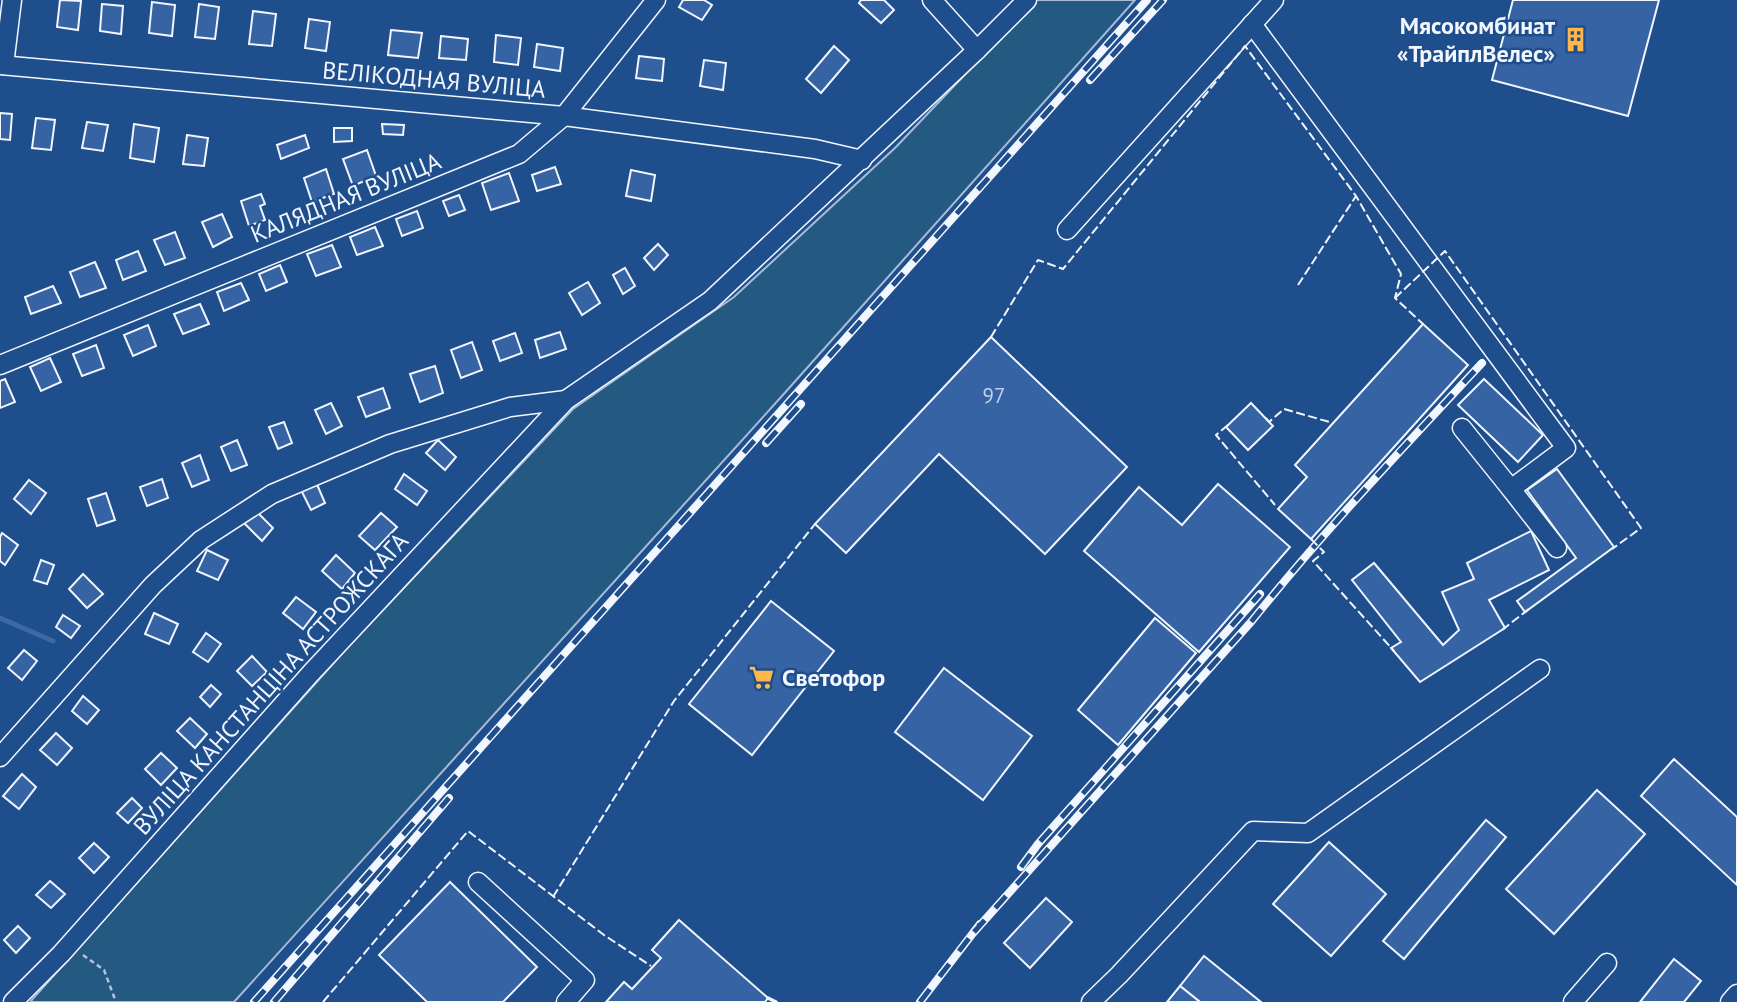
<svg xmlns="http://www.w3.org/2000/svg" width="1737" height="1002" font-family="'PT Sans',sans-serif">
  <style>
    .green { fill: #245a82; stroke: #a8bbd7; stroke-width: 2 }
    .lines { fill: none; stroke-linecap: round; stroke-linejoin: round }
    .stream { stroke: #3b69a3; stroke-width: 5 }
    .building { fill: #3563a3; stroke: #f2f6ff; stroke-width: 2 }
    .minor-casing { stroke: #f2f6ff; stroke-width: 21 }
    .path { stroke: #b3c4dc; stroke-width: 2.5; stroke-dasharray: 5 3.5; stroke-linecap: butt }
    .minor { stroke: #1f4e8c; stroke-width: 18 }
    .rail-casing { stroke: #f2f6ff; stroke-width: 8 }
    .rail { stroke: #1f4e8c; stroke-width: 5; stroke-dasharray: 16; stroke-linecap: butt }
    .fence { stroke: #f2f6ff; stroke-width: 2; stroke-dasharray: 9 3.5; stroke-linecap: butt }
    .wall { stroke: #f2f6ff; stroke-width: 3.5 }
    .labels { text-anchor: middle; stroke-width: 5; stroke-linejoin: round; paint-order: stroke }
    .number-label { font-size: 21px; fill: #c3d1e8 }
    .poi-label { font-size: 24px; font-weight: bold; fill: #f2f6ff; stroke: #1f4e8c; text-anchor: end }
    .street-label { font-size: 24px; fill: #f2f6ff; stroke: #1f4e8c }
  </style>
  <rect width="100%" height="100%" fill="#1f4e8c"/>
  <!-- green -->
  <path class="green" d="M1036,0H1135L782,396L234,1002H30L348,647L573,409L734,297L896,147Z"/>
  <g class="lines">
    <!-- stream -->
    <path class="stream" d="M0,618L53,641"/>
  </g>
  <!-- building -->
  <g class="building">
    <path d="M60,0L81,1L78,30L57,27Z"/>
    <path d="M683,0H704L712,5L702,20L679,7Z"/>
    <path d="M861,0H884L894,10L881,23L859,3Z"/>
    <path d="M1513,0H1659L1628,116L1492,80Z"/>
    <path d="M152,2L175,5L172,36L149,33Z"/>
    <path d="M102,4L123,6L121,34L100,31Z"/>
    <path d="M199,4L219,7L215,39L195,37Z"/>
    <path d="M253,11L276,14L272,46L249,44Z"/>
    <path d="M309,19L330,22L326,51L305,48Z"/>
    <path d="M391,30L422,33L418,58L388,55Z"/>
    <path d="M496,35L521,38L518,65L494,62Z"/>
    <path d="M441,36L468,39L466,60L439,58Z"/>
    <path d="M537,44L563,48L560,71L534,67Z"/>
    <path d="M834,46L849,60L821,93L806,79Z"/>
    <path d="M639,56L664,59L662,81L636,78Z"/>
    <path d="M704,60L726,63L723,90L700,86Z"/>
    <path d="M0,113L12,114L10,140L0,139Z"/>
    <path d="M36,118L55,120L51,150L32,148Z"/>
    <path d="M87,122L108,125L103,151L82,148Z"/>
    <path d="M134,124L159,128L154,162L130,158Z"/>
    <path d="M382,124L404,125L403,135L383,134Z"/>
    <path d="M334,128H352V141L334,142Z"/>
    <path d="M187,135L208,138L204,166L183,164Z"/>
    <path d="M305,135L309,148L281,159L277,145Z"/>
    <path d="M367,150L376,176L353,186L343,159Z"/>
    <path d="M555,167L561,184L537,191L532,175Z"/>
    <path d="M326,169L334,194L312,202L304,178Z"/>
    <path d="M631,170L655,175L651,201L626,196Z"/>
    <path d="M509,173L519,201L491,210L482,183Z"/>
    <path d="M261,194L265,204L260,206L265,220L249,226L241,201Z"/>
    <path d="M459,195L465,210L449,216L443,201Z"/>
    <path d="M417,211L423,228L402,236L396,219Z"/>
    <path d="M222,214L232,237L213,247L202,222Z"/>
    <path d="M375,227L383,246L357,255L350,237Z"/>
    <path d="M175,232L185,258L165,265L154,240Z"/>
    <path d="M658,244L668,255L654,270L644,258Z"/>
    <path d="M332,245L341,267L316,276L307,254Z"/>
    <path d="M138,251L146,271L123,280L116,260Z"/>
    <path d="M95,262L106,288L80,297L70,272Z"/>
    <path d="M280,265L287,282L266,291L259,274Z"/>
    <path d="M625,268L635,286L623,294L613,275Z"/>
    <path d="M588,282L600,303L582,315L569,293Z"/>
    <path d="M241,283L249,300L224,311L217,292Z"/>
    <path d="M53,286L61,303L31,314L25,297Z"/>
    <path d="M200,304L209,324L183,334L174,314Z"/>
    <path d="M1423,324L1468,365L1311,539L1278,509L1307,477L1295,465Z"/>
    <path d="M148,325L156,346L133,356L124,335Z"/>
    <path d="M560,332L566,349L540,358L535,340Z"/>
    <path d="M515,333L522,353L500,361L493,341Z"/>
    <path d="M991,337L1127,467L1045,554L939,454L846,553L815,524Z"/>
    <path d="M472,342L482,370L461,378L451,350Z"/>
    <path d="M96,345L104,368L82,376L73,354Z"/>
    <path d="M50,358L61,382L41,391L30,367Z"/>
    <path d="M435,366L443,393L420,402L410,374Z"/>
    <path d="M5,379L15,402L0,408V381Z"/>
    <path d="M1484,379L1543,435L1518,462L1458,405Z"/>
    <path d="M383,388L390,408L366,417L358,397Z"/>
    <path d="M331,403L342,426L326,434L315,410Z"/>
    <path d="M1251,403L1273,426L1248,450L1226,427Z"/>
    <path d="M284,422L292,443L278,449L269,427Z"/>
    <path d="M237,440L247,465L231,471L221,447Z"/>
    <path d="M438,440L456,457L445,470L426,453Z"/>
    <path d="M200,455L209,480L192,487L182,463Z"/>
    <path d="M1557,469L1614,547L1525,612L1517,601L1576,558L1527,490Z"/>
    <path d="M404,474L427,491L417,505L395,489Z"/>
    <path d="M162,479L168,498L147,506L140,487Z"/>
    <path d="M29,480L46,493L31,514L14,499Z"/>
    <path d="M316,482L325,503L311,510L301,490Z"/>
    <path d="M1218,484L1290,547L1199,652L1084,551L1139,487L1182,525Z"/>
    <path d="M106,493L115,520L97,526L88,499Z"/>
    <path d="M256,511L273,528L262,541L244,523Z"/>
    <path d="M381,513L397,527L375,550L359,536Z"/>
    <path d="M1531,531L1549,570L1489,600L1505,628L1420,682L1391,648L1401,642L1352,580L1374,563L1443,645L1459,630L1442,592L1474,579L1467,563Z"/>
    <path d="M2,533L18,545L5,565L0,561V537Z"/>
    <path d="M207,550L228,560L218,580L197,571Z"/>
    <path d="M336,555L355,573L342,589L322,571Z"/>
    <path d="M41,560L54,565L47,584L34,580Z"/>
    <path d="M83,574L103,594L87,608L69,589Z"/>
    <path d="M296,597L316,612L303,629L283,613Z"/>
    <path d="M771,601L834,651L752,755L689,704Z"/>
    <path d="M154,613L178,624L169,644L145,634Z"/>
    <path d="M63,615L80,626L71,638L56,627Z"/>
    <path d="M1155,618L1196,653L1118,745L1078,710Z"/>
    <path d="M206,633L221,644L208,662L193,652Z"/>
    <path d="M24,650L37,661L22,680L8,668Z"/>
    <path d="M252,656L267,672L252,686L237,671Z"/>
    <path d="M944,668L1032,736L983,800L895,732Z"/>
    <path d="M211,685L221,694L210,707L200,697Z"/>
    <path d="M83,696L99,710L87,724L72,711Z"/>
    <path d="M190,718L207,734L195,748L177,731Z"/>
    <path d="M56,733L72,748L57,765L40,750Z"/>
    <path d="M161,753L177,768L161,785L145,769Z"/>
    <path d="M1674,759L1737,817V885L1641,796Z"/>
    <path d="M22,774L36,787L19,809L3,796Z"/>
    <path d="M1597,790L1645,834L1554,934L1506,889Z"/>
    <path d="M132,798L142,808L128,823L117,813Z"/>
    <path d="M1486,820L1506,837L1404,959L1383,941Z"/>
    <path d="M1329,842L1386,894L1331,956L1273,904Z"/>
    <path d="M94,843L109,857L94,873L79,858Z"/>
    <path d="M50,881L65,894L51,908L36,895Z"/>
    <path d="M450,882L537,967L503,1002H427L379,955Z"/>
    <path d="M1046,898L1072,922L1030,968L1004,943Z"/>
    <path d="M679,920L768,998L765,1002H606L624,982L632,989L661,958L652,950Z"/>
    <path d="M18,926L30,938L16,953L4,940Z"/>
    <path d="M1204,956L1261,1002H1200L1180,986Z"/>
    <path d="M1674,959L1701,981L1684,1002H1640Z"/>
    <path d="M1180,986L1200,1002H1167Z"/>
  </g>
  <g class="lines">
    <defs>
      <g id="minor">
        <path d="M932,0L977,50"/>
        <path d="M1252,24L1566,448L1511,489L1462,428"/>
        <path d="M0,65L564,116L815,149L862,160"/>
        <path d="M4,65L12,0"/>
        <path d="M1067,230L1274,0"/>
        <path d="M0,365L519,154L564,116L656,0"/>
        <path d="M1511,489L1557,548"/>
        <path d="M0,757L153,585L201,540L272,494L390,444L510,407L566,400"/>
        <path d="M478,882L585,980L566,1002"/>
        <path d="M13,1002L61,954L311,673L566,400L710,301L977,50L1027,0"/>
        <path d="M1091,1002L1119,975L1253,831L1308,833L1540,669"/>
        <path d="M1573,1002L1607,963"/>
        <path d="M1730,1002L1737,994"/>
      </g>
    </defs>
    <!-- minor casing -->
    <use href="#minor" class="minor-casing"/>
    <!-- path -->
    <path class="path" d="M83,955L104,970L116,1002"/>
    <!-- minor -->
    <use href="#minor" class="minor"/>
    <defs>
      <g id="rail">
        <path d="M1090,80L1163,0"/>
        <path d="M766,443L801,404"/>
        <path d="M1021,867L1038,844L1260,594"/>
        <path d="M974,932L1251,622C1323,532 1403,448 1482,363"/>
        <path d="M254,1002L1147,0"/>
        <path d="M274,1002L449,798"/>
        <path d="M920,1002L980,924"/>
      </g>
    </defs>
    <!-- rail casing -->
    <use href="#rail" class="rail-casing"/>
    <!-- rail -->
    <use href="#rail" class="rail"/>
    <!-- fence -->
    <g class="fence">
      <path d="M1298,285L1356,196"/>
      <path d="M1395,298L1445,251L1641,528L1612,549"/>
      <path d="M991,337L1038,260L1063,269L1245,46L1356,196L1401,274L1395,298L1423,324"/>
      <path d="M1266,418L1269,422L1284,409L1333,423"/>
      <path d="M1228,425L1216,435L1275,505"/>
      <path d="M1311,539L1324,552L1313,561L1394,651"/>
      <path d="M1502,630L1529,609"/>
      <path d="M553,897L674,701L815,524"/>
      <path d="M323,1002L468,831L604,935L651,966"/>
    </g>
    <!-- wall -->
    <path class="wall" d="M768,998L776,1002"/>
  </g>
  <!-- icons -->
  <defs>
    <symbol id="building-bare" viewBox="-9 -9 18 18"><path d="M-4-6H4V6H1V3H-1V6H-4ZM-2.5-4.3h1.7v1.8h-1.7ZM.8-4.3h1.7v1.8H.8ZM-2.5-1h1.7V.8h-1.7ZM.8-1h1.7V.8H.8Z" fill="#ffb74d" stroke="#1f4e8c" stroke-width="2.5" paint-order="stroke"/></symbol>
    <symbol id="supermarket-bare" viewBox="-9 -9 18 18"><path d="M-6-5.5h2.5l.6 2H6L4.5 2H-2.5L-4.4-4H-6ZM-1.5 3.2a1.3 1.3 0 1 0 .1 0ZM3 3.2a1.3 1.3 0 1 0 .1 0Z" fill="#ffb74d" stroke="#1f4e8c" stroke-width="2.5" paint-order="stroke"/></symbol>
  </defs>
  <g fill-rule="evenodd">
    <use href="#building-bare" x="1558" y="22" width="35" height="35"/>
    <use href="#supermarket-bare" x="744" y="660" width="35" height="35"/>
  </g>
  <g class="labels">
    <!-- number labels -->
    <g class="number-label">
      <text x="994" y="403">97</text>
    </g>
    <!-- poi labels -->
    <g class="poi-label">
      <text x="1555" y="34">Мясокомбинат<tspan x="1555" dy="28">«ТрайплВелес»</tspan></text>
      <text x="782" y="686" text-anchor="start">Светофор</text>
    </g>
    <!-- street labels -->
    <g class="street-label">
      <text transform="translate(434 80) rotate(5)" y="8">ВЕЛІКОДНАЯ ВУЛІЦА</text>
      <text transform="translate(346 198) rotate(-22)" y="8">КАЛЯДНАЯ ВУЛІЦА</text>
      <text transform="translate(271 684) rotate(-48)" y="8">ВУЛІЦА КАНСТАНЦІНА АСТРОЖСКАГА</text>
    </g>
  </g>
</svg>
